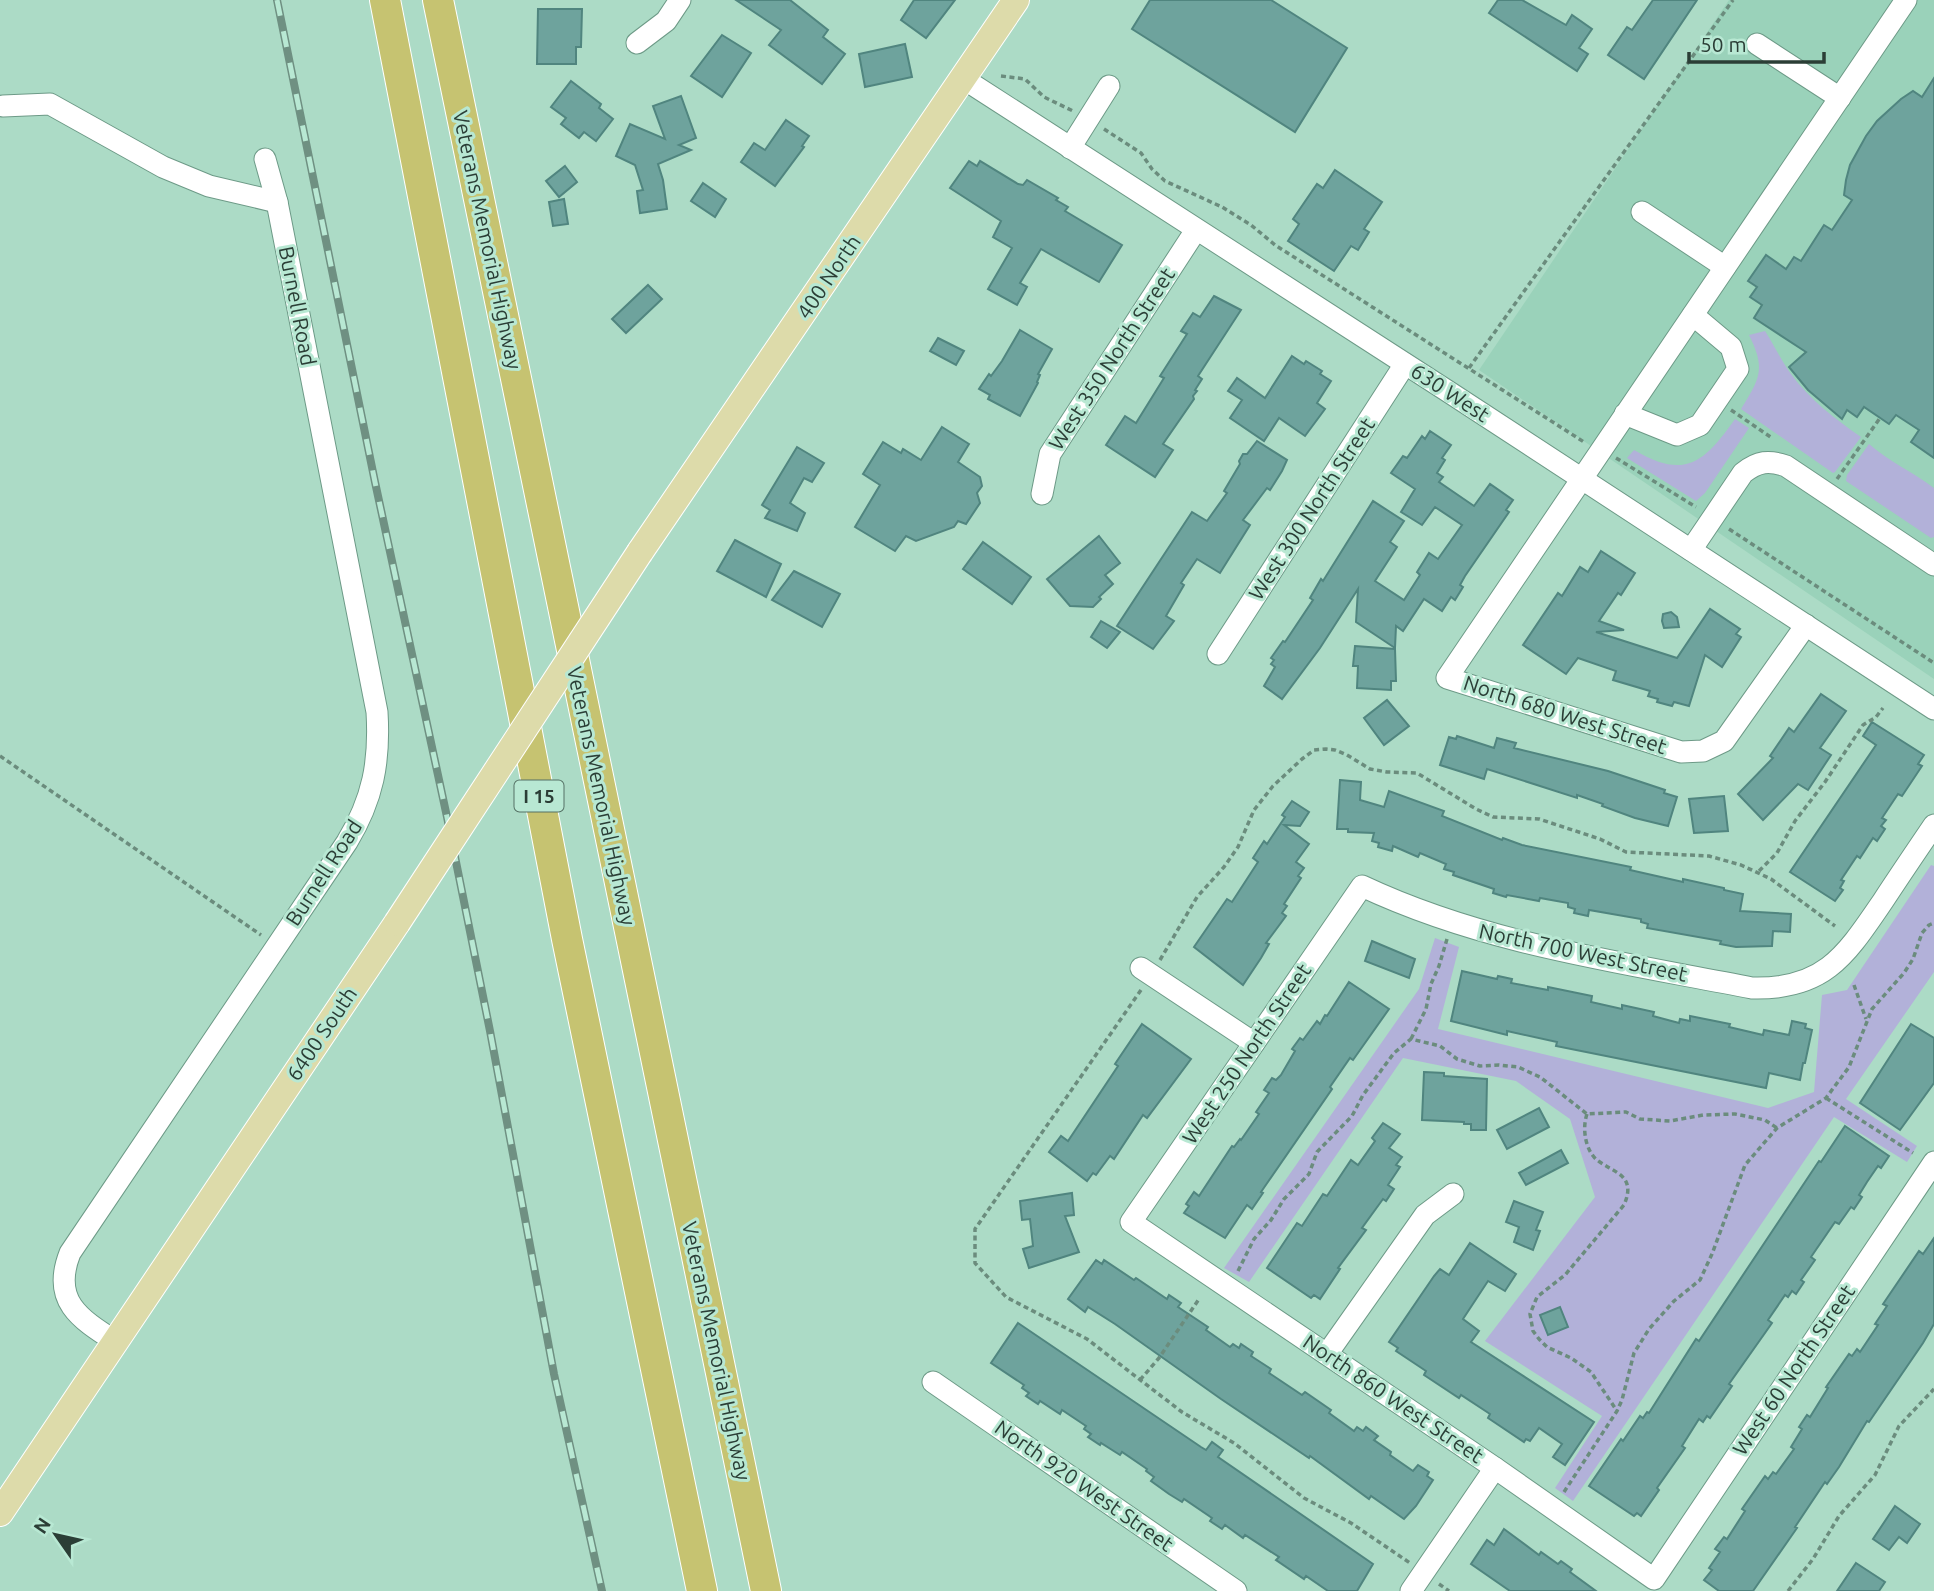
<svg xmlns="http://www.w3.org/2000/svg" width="1934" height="1591" font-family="Ubuntu,sans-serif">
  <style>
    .built { fill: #9ad2ba }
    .green { fill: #b2b1d9 }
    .building { fill: #6ea39d; stroke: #50857f; stroke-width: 2 }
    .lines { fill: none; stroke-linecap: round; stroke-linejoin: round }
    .minor-casing { stroke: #6d9a87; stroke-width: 23 }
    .major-casing { stroke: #fff; stroke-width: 28 }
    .highway-casing { stroke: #fff; stroke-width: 32 }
    .path { stroke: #6b8c7d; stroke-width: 3.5; stroke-dasharray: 5 3.5; stroke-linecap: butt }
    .minor { stroke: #fff; stroke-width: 21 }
    .major { stroke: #dddbaa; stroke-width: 26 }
    .highway { stroke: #c6c371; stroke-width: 30 }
    .rail-casing { stroke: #6f9082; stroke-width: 8 }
    .rail { stroke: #b8e8d3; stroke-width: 5; stroke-dasharray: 16; stroke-linecap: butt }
    .major-bridge-casing { stroke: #fff; stroke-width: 28; stroke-linecap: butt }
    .major-bridge { stroke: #dddbaa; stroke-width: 26 }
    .labels { text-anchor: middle; stroke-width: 6; stroke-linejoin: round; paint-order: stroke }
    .shield { fill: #b8e8d3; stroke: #557165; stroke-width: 2 }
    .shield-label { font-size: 19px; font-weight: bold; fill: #2b3e36 }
    .street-label { font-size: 21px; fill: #2b3e36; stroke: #b8e8d3 }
  </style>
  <rect width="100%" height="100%" fill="#acdbc6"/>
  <!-- built -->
  <path class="built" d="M1729,0H1934V679L1479,370Z"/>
  <!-- green -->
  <g class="green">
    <path d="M1765,331C1774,345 1781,360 1791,374C1809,399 1835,419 1861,437L1835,472L1833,473L1741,409C1760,378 1766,369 1749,335Z"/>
    <path d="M1735,419L1749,428L1705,493L1696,501L1627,458L1634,450C1685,480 1704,463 1735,419Z"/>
    <path d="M1869,444C1888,461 1913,472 1934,488V537L1931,538L1846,481L1847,475Z"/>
    <path d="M1931,865L1934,866V972L1846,1099L1917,1146L1907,1162L1834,1117L1573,1501L1555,1488L1602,1416L1485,1341L1595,1197L1570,1119L1516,1081L1403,1058L1249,1282L1224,1268L1419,989L1435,938L1459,947L1438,1029L1768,1108L1814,1092L1822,995L1847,990Z"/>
  </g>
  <!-- building -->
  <g class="building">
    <path d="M736,0H790L828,30L823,37L845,54L822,84L769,45L781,30Z"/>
    <path d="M914,0H955L926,38L901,20Z"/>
    <path d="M1150,0H1271L1347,48L1295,132L1132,29Z"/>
    <path d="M1498,0H1522L1566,25L1572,15L1592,29L1579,48L1588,54L1577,71L1489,13Z"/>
    <path d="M1653,0H1697L1644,79L1608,55L1627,27L1632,30Z"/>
    <path d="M538,9H582L581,47H576V64H537Z"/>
    <path d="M722,35L751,53L722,97L691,76Z"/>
    <path d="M905,44L912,77L865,87L859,54Z"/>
    <path d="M1934,78V458L1911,442L1919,430L1896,415L1889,424L1864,407L1857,417L1847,410L1842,419L1808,390L1789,367L1806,352L1754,318L1762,305L1750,297L1757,287L1748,281L1766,255L1786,269L1794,257L1801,261L1824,225L1832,230L1852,200L1844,195L1846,180L1850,165L1866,136L1877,121L1901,99L1913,91L1922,97Z"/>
    <path d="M571,81L601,104L599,108L613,119L596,141L584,132L579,138L561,124L566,118L551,107Z"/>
    <path d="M681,96L696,138L679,145L691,150L658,164L663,180L667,209L640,213L637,191L643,190L635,165L616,156L630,124L665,139L653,106Z"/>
    <path d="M786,120L809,136L802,146L804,147L775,186L741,162L754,143L765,150Z"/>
    <path d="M969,161L977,166L980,161L1018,184L1023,185L1027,180L1058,198L1056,200L1068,207L1065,211L1122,245L1099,282L1041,249L1020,283L1027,287L1017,305L988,289L1012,248L993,237L1001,221L950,188Z"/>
    <path d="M565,166L577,182L559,197L546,181Z"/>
    <path d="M1335,170L1382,202L1364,229L1369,232L1358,250L1351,246L1334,271L1288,241L1299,224L1293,219L1317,184L1323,188Z"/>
    <path d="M703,183L726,199L715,217L691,201Z"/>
    <path d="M564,199L568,224L553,226L549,202Z"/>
    <path d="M648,285L662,299L626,333L612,319Z"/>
    <path d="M1214,296L1241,310L1198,376L1202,379L1195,390L1197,391L1193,396L1194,399L1163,444L1173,450L1155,477L1106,445L1125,416L1136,423L1164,378L1160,376L1187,334L1181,331L1193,313L1200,317Z"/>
    <path d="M1020,330L1052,349L1038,374L1040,375L1037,382L1038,383L1020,416L988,399L990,395L979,389L989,374L991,376L1002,361Z"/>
    <path d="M938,338L964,351L956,365L930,351Z"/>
    <path d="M1292,356L1304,364L1306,361L1322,371L1320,374L1331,381L1317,403L1325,409L1305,436L1279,418L1264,441L1230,418L1242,400L1228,391L1237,378L1265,398Z"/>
    <path d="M942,427L969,444L958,462L980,477L982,486L977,493L980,503L966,524L958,521L954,527L916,541L906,536L895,551L855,527L880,485L863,474L883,442L901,453L903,449L921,460Z"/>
    <path d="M1430,431L1451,445L1442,458L1445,460L1437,473L1443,477L1439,482L1474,506L1490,484L1513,500L1506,510L1509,512L1465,576L1460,585L1463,587L1455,600L1451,597L1442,611L1424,599L1403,631L1396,626L1395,648L1356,622L1358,589L1320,648L1282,699L1264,686L1275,667L1271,664L1274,660L1271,658L1283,641L1285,642L1313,600L1310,598L1321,579L1323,581L1373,501L1404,521L1390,542L1397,547L1375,581L1404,600L1420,575L1417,572L1429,553L1438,559L1462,525L1435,507L1422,525L1401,512L1415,489L1391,473L1403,456L1407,458L1422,436L1425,439Z"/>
    <path d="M1257,441L1287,460L1282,471L1270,490L1267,488L1243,520L1250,525L1220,573L1197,559L1181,583L1184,585L1166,616L1174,621L1153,649L1117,626L1192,512L1207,521L1227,493L1224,491L1240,464L1239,461L1243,454H1247Z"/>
    <path d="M797,447L824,463L812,482L804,478L790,503L805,513L797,531L765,518L770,510L762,505Z"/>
    <path d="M1099,536L1120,563L1105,575L1113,584L1099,597L1101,599L1093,607L1070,606L1047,579Z"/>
    <path d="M735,540L781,564L766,597L717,571Z"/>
    <path d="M983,542L1031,577L1012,604L963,569Z"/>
    <path d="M1601,551L1635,573L1621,595L1618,593L1599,621L1624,630L1596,632L1677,658L1710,609L1740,629L1736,634L1741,637L1722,667L1705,655L1689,706L1674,702L1672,706L1657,702L1658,699L1648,696L1650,691L1613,680L1616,671L1578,658L1566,674L1523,645L1558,593L1562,596L1580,567L1588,572Z"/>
    <path d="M794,571L840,594L822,627L772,600Z"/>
    <path d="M1671,612L1677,617L1679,627L1664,628L1662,621L1663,614Z"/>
    <path d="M1101,621L1120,632L1107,648L1091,637Z"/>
    <path d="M1355,646L1395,649L1396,681H1391V690L1357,688L1358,666H1353Z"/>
    <path d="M1821,694L1846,711L1820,748L1831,755L1808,790L1798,784L1763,820L1738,794L1773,758L1770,756L1789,728L1794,732Z"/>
    <path d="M1387,700L1409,726L1384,745L1364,718Z"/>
    <path d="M1872,722L1924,755L1918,764L1922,766L1902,796L1898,794L1882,818L1886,820L1881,826L1885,829L1877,841L1873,838L1860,858L1857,856L1841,880L1844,881L1840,888L1843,890L1835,901L1790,872L1876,745L1863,736Z"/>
    <path d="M1457,736L1494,748L1497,738L1516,743L1514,748L1608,771L1665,790L1664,793L1677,797L1668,826L1635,818L1602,806L1603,804L1577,795V798L1487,769L1484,779L1440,765L1449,737L1456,739Z"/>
    <path d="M1340,780L1361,782L1360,800L1384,807L1389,791L1444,811L1442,816L1502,840L1503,838L1522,845L1631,867L1630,870L1683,882V879L1724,888V890L1743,894L1740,911L1791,914L1790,932L1773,931L1772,946L1736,947L1720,944L1721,941L1647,928L1648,924L1641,922V919L1589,910L1588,916L1574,913L1575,909L1568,907V903L1540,898L1539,901L1507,895L1506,897L1493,893L1494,889L1453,875L1454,872L1444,869L1446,864L1420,853L1418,857L1393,846L1392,851L1378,847L1379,843L1372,841L1374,833L1348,832V829H1337Z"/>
    <path d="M1724,796L1728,831L1694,833L1689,799Z"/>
    <path d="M1292,801L1309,812L1300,826L1284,825L1309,844L1296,862L1304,868L1298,876L1301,878L1284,904L1287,906L1282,913L1286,916L1266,943L1269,944L1261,958L1243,985L1194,947L1227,899L1232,902L1258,862L1253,858L1264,841L1267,844L1285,817L1282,815Z"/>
    <path d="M1372,941L1415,959L1409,978L1365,961Z"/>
    <path d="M1462,971L1497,979L1498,976L1512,979L1511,983L1548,990V987L1592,996L1591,1002L1622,1009V1005L1654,1012L1653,1016L1679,1023L1680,1019L1690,1021V1016L1730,1024L1729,1027L1763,1035L1764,1030L1789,1035L1792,1021L1806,1024L1805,1028L1812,1030L1805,1063H1803L1800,1080L1769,1073L1766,1088L1556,1046L1557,1042L1507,1031V1035L1451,1021Z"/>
    <path d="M1349,982L1389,1009L1353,1060L1350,1058L1330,1087L1332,1089L1261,1192L1263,1193L1252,1209L1247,1205L1225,1238L1184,1213L1189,1206L1186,1204L1194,1192L1199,1196L1232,1146L1234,1147L1240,1139L1241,1140L1259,1114L1256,1112L1269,1093L1264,1090L1272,1078L1276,1080L1281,1075L1295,1051L1292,1049L1300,1038L1303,1040L1317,1021L1320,1024L1325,1015L1327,1016Z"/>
    <path d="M1142,1024L1191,1059L1147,1118L1143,1115L1114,1159L1110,1156L1096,1175L1093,1173L1087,1181L1049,1152L1061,1136L1068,1141L1118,1066L1115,1064Z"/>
    <path d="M1911,1024L1934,1038V1083L1900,1130L1860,1103Z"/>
    <path d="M1424,1072L1444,1073V1076L1487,1079L1486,1130H1471V1124H1464V1122L1422,1120Z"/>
    <path d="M1539,1108L1549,1127L1507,1149L1497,1130Z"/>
    <path d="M1383,1123L1400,1134L1389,1148L1402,1157L1396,1165L1400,1167L1388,1185L1394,1189L1386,1201L1383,1199L1362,1228L1366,1230L1338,1268L1340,1269L1320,1299L1314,1295L1311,1298L1267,1268L1297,1223L1302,1226L1323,1194L1327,1196L1351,1160L1358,1165L1375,1141L1372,1138Z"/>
    <path d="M1845,1126L1889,1156L1881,1168L1878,1166L1867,1182L1859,1195L1862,1197L1854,1209L1851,1207L1839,1224L1835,1222L1811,1257L1815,1260L1801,1280L1804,1282L1796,1294L1792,1291L1788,1297L1785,1295L1768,1320L1772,1323L1729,1384L1732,1386L1710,1418L1707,1416L1703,1422L1699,1419L1682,1446L1685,1448L1657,1488L1659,1490L1641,1516L1637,1513L1634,1516L1589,1486L1621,1439L1623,1441L1640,1416L1643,1418L1647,1412L1649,1413L1696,1339L1699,1341L1819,1161L1821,1162Z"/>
    <path d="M1561,1150L1568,1163L1526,1185L1519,1173Z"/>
    <path d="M1072,1193L1074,1215L1065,1216L1079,1252L1029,1268L1023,1249L1033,1246L1030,1219L1022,1220L1020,1201Z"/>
    <path d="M1514,1201L1543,1212L1536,1230L1540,1231L1533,1250L1514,1242L1519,1227L1506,1222Z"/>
    <path d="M1934,1238V1324L1923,1343L1869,1422L1867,1421L1839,1467L1827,1484L1825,1482L1795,1527L1797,1528L1753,1591H1719L1704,1580L1712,1570L1709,1568L1720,1552L1715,1549L1724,1537L1727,1539L1745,1511L1742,1509L1765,1476L1768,1479L1773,1472L1776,1474L1794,1449L1791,1447L1802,1429L1799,1427L1807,1415L1810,1417L1828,1388L1826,1387L1849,1354L1852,1356L1857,1349L1860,1352L1878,1325L1875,1324L1887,1306L1883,1304L1919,1251L1923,1254Z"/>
    <path d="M1470,1243L1516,1274L1505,1291L1488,1281L1463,1319L1479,1331L1471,1342L1594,1422L1565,1465L1553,1457L1562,1444L1539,1428L1530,1441L1526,1439L1524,1442L1488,1418L1490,1414L1461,1395L1459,1398L1424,1375L1426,1371L1396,1351L1398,1348L1389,1342L1434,1276L1440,1269L1449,1275Z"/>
    <path d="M1096,1260L1102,1264L1104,1260L1134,1280L1136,1278L1167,1299L1169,1295L1181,1303L1178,1307L1208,1327L1206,1330L1230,1347L1233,1344L1239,1348L1241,1344L1253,1352L1251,1356L1271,1369L1269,1373L1302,1395L1305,1392L1331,1410L1329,1413L1354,1431L1357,1427L1363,1431L1366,1427L1378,1436L1374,1440L1391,1452L1390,1455L1413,1471L1418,1465L1429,1472L1427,1476L1433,1480L1416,1506L1404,1519L1371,1496L1369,1499L1310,1456L1309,1458L1221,1399L1115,1324L1088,1307L1085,1312L1068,1299Z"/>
    <path d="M1560,1307L1568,1327L1548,1335L1540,1315Z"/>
    <path d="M1018,1323L1201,1447L1206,1450L1212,1442L1223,1450L1218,1457L1373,1564L1357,1591H1328L1306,1576L1304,1579L1276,1560L1279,1557L1245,1535L1243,1538L1225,1525L1222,1529L1210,1521L1212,1518L1184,1499L1182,1502L1169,1494L1151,1481L1154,1477L1146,1471L1147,1469L1122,1452L1120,1455L1101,1443L1100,1445L1088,1437L1091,1434L1084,1429L1086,1426L1062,1410L1060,1414L1040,1401L1038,1404L1026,1396L1029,1393L1022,1388L1024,1385L991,1363Z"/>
    <path d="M1895,1506L1920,1524L1907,1543L1899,1537L1889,1550L1873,1539Z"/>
    <path d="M1504,1529L1539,1555L1541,1552L1558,1564L1561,1561L1572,1569L1570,1572L1596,1591H1510L1471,1564L1487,1540L1494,1545Z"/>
    <path d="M1856,1563L1885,1582L1879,1591H1837Z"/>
  </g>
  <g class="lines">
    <defs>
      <g id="minor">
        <path d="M637,43L666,21L680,0"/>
        <path d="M1757,44L1840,98"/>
        <path d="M964,79L1449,392L1934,709"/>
        <path d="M3,106L50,104L163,167L209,186L277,202"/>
        <path d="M1070,148L1109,86"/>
        <path d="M1642,212L1725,267"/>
        <path d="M1625,414L1677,435L1700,425L1738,369L1731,347L1693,315"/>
        <path d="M1042,494L1050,454L1196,230"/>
        <path d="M1691,550L1743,473C1758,461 1769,460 1786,466L1934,565"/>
        <path d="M1806,625L1724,741L1703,751L1681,752L1447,678L1906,0"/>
        <path d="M1218,654L1405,364"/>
        <path d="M1934,825C1917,850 1900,875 1883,901C1846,955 1825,990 1752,988C1620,962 1485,944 1362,886L1131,1222L1495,1468L1654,1579L1934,1162"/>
        <path d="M1141,968L1254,1043"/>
        <path d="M116,1342C80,1319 51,1301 70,1253L347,842C373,799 380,762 377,712L277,202L265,159"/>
        <path d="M1327,1354L1425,1215L1453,1194"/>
        <path d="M933,1382L1236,1591"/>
        <path d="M1411,1591L1495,1468"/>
      </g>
      <g id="major">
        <path d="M640,552L1016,0"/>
        <path d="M0,1513L397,923"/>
      </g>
      <g id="highway">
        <path d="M385,0L567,939L702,1591"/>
        <path d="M438,0L766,1591"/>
      </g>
    </defs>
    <!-- minor casing -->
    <use href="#minor" class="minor-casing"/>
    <!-- major casing -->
    <use href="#major" class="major-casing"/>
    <!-- highway casing -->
    <use href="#highway" class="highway-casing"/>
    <!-- path -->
    <g class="path">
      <path d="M1001,76L1025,79L1044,97L1073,111"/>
      <path d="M1104,129L1141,153L1152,169L1165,181L1222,207L1251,225L1275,245L1584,442"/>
      <path d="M1469,368L1733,0"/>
      <path d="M1731,410L1772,438"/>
      <path d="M1616,458L1696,507"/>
      <path d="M1837,479L1880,418"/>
      <path d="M1729,529L1934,663"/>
      <path d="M0,756L261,935"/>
      <path d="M1759,871L1777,853L1795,821L1825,782L1863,725L1876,717L1883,708"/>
      <path d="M1160,960L1197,897L1224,867L1238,847L1254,810L1273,786L1302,759L1314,750L1326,749L1335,750L1347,755L1370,769L1387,772L1417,773L1476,809L1493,817L1539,819L1600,839L1626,852L1709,856L1741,865L1771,879L1835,926"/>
      <path d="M1854,985L1866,1019"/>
      <path d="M1141,990L975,1229V1263L1006,1297L1087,1339L1182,1412L1234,1443L1304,1498L1351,1523L1410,1563"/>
      <path d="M1411,1039L1426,1009L1431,984L1439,966L1447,939"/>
      <path d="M1826,1098L1913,1153"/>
      <path d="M1587,1114C1582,1128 1585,1150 1597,1160C1614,1173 1637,1175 1624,1205L1565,1275L1537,1297L1530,1314L1533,1331L1539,1339L1547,1347L1571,1358L1591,1372L1617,1411"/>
      <path d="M1238,1271L1254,1239L1271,1220L1284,1199L1309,1174L1317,1152L1352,1116L1363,1095L1394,1053L1411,1039L1440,1046L1457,1059L1480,1066L1499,1065L1518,1067L1540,1077L1587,1114L1626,1112L1640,1119L1670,1121L1703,1115L1735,1114L1765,1120L1777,1128"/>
      <path d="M1140,1380L1159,1358L1199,1299"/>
      <path d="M1564,1492L1617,1411L1622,1400L1634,1353L1649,1329L1674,1301L1700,1280L1712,1254L1745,1165L1777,1128L1826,1098L1849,1067L1872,1009L1904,973L1913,959L1922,933L1929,925L1934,923"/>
      <path d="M1439,1584L1449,1591"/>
      <path d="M1788,1591L1813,1559L1839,1516L1875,1475L1899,1426L1934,1389"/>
    </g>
    <!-- minor -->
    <use href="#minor" class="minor"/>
    <!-- major -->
    <use href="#major" class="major"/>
    <!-- highway -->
    <use href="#highway" class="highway"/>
    <defs>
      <path id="rail" d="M277,0L375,482L447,817L490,1031L554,1374L602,1591"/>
    </defs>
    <!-- rail casing -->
    <use href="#rail" class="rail-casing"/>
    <!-- rail -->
    <use href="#rail" class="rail"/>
    <defs>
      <path id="major-bridge" d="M397,923L640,552"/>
    </defs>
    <!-- major-bridge casing -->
    <use href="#major-bridge" class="major-bridge-casing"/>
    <!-- major-bridge -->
    <use href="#major-bridge" class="major-bridge"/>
  </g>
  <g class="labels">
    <!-- shield labels -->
    <rect class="shield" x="514.5" y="780.5" width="49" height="31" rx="5"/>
    <g class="shield-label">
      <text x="539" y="803">I 15</text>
    </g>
    <!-- street labels -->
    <g class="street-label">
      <text transform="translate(487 240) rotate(78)" y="7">Veterans Memorial Highway</text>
      <text transform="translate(829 277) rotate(-56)" y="7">400 North</text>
      <text transform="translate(297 306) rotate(79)" y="7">Burnell Road</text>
      <text transform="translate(1112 359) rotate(-57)" y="7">West 350 North Street</text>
      <text transform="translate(1450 393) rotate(33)" y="7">630 West</text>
      <text transform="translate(1312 509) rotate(-57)" y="7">West 300 North Street</text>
      <text transform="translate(1565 715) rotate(18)" y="7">North 680 West Street</text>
      <text transform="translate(601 796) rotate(78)" y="7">Veterans Memorial Highway</text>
      <text transform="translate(324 873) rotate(-57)" y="7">Burnell Road</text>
      <text transform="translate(1583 953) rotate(12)" y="7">North 700 West Street</text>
      <text transform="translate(322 1034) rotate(-56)" y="7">6400 South</text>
      <text transform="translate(1247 1054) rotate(-56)" y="7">West 250 North Street</text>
      <text transform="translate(716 1351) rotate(78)" y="7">Veterans Memorial Highway</text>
      <text transform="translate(1794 1370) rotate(-56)" y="7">West 60 North Street</text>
      <text transform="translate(1393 1399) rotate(34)" y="7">North 860 West Street</text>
      <text transform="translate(1084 1486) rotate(35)" y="7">North 920 West Street</text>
    </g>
  </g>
  <!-- north arrow -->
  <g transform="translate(56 1535) rotate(304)" stroke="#b8e8d3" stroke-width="5" paint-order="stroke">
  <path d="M0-5L12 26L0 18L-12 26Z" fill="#2b3e36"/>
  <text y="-10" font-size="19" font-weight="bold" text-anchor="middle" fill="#2b3e36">N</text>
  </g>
  <!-- scale -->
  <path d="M1689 52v10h135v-10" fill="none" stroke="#2b3e36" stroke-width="3.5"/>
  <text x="1700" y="52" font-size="21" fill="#2b3e36" stroke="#b8e8d3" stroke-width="5" paint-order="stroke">50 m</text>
</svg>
